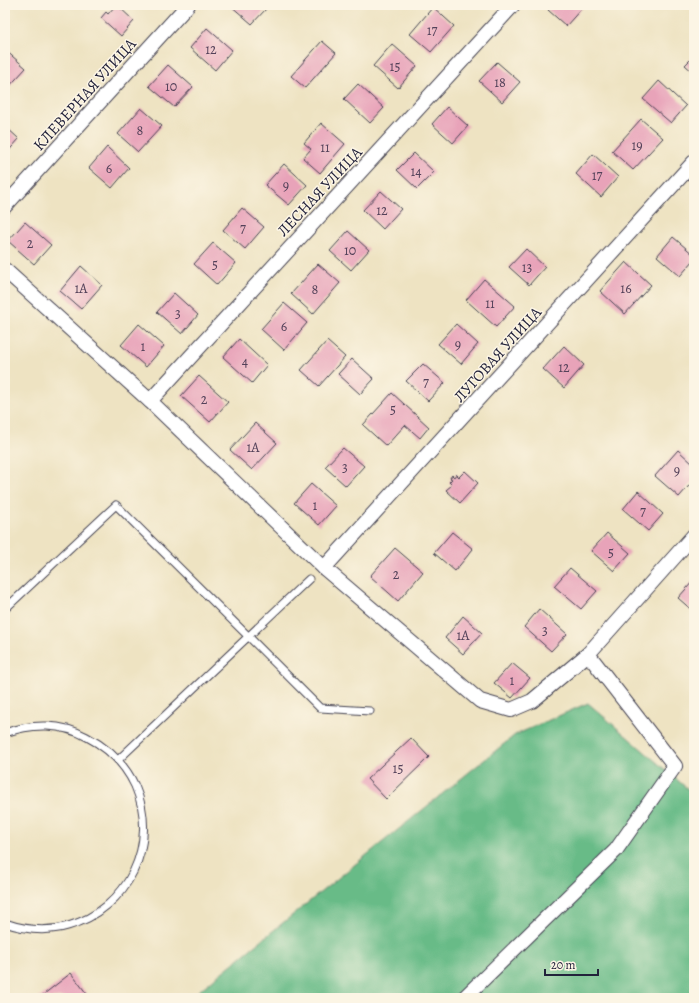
<svg xmlns="http://www.w3.org/2000/svg" width="699" height="1003" font-family="Alegreya,serif">
  <style>
    .forest { fill: #68bb87; stroke: #456e61 }
    .building { fill: #e8a3b9 }
    .lines { fill: none; stroke-linecap: round; stroke-linejoin: round }
    .service-casing { stroke: #413f4f; stroke-width: 9 }
    .minor-casing { stroke: #413f4f; stroke-width: 16 }
    .service { stroke: #fff; stroke-width: 7 }
    .minor { stroke: #fff; stroke-width: 14 }
    .labels { text-anchor: middle; stroke-width: 3; stroke-linejoin: round; paint-order: stroke }
    .number-label { font-size: 14px; fill: #54425a }
    .street-label { font-size: 16px; fill: #22223b; stroke: #fcf5e5 }
  </style>
  <rect width="100%" height="100%" fill="#fcf5e5"/>
  <filter id="ink" filterUnits="userSpaceOnUse"><feTurbulence type="fractalNoise" baseFrequency=".025" numOctaves="2"/><feDisplacementMap in="SourceGraphic" scale="8" xChannelSelector="R" yChannelSelector="G"/><feConvolveMatrix kernelMatrix="1 2 1 2 8 2 1 2 1" color-interpolation-filters="sRGB"/></filter>
  <filter id="wash" filterUnits="userSpaceOnUse"><feTurbulence type="fractalNoise" baseFrequency=".012" numOctaves="4" result="noise"/><feDisplacementMap in="SourceGraphic" scale="16" xChannelSelector="R" yChannelSelector="G"/><feGaussianBlur stdDeviation="0.9" result="paint"/><feColorMatrix in="noise" values="0 0 0 0 0 0 0 0 0 0 0 0 0 0 0 0 0 1.4 0 .05"/><feComposite in="paint" operator="in"/></filter>
  <g filter="url(#wash)">
    <rect width="100%" height="100%" fill="#eee3c2"/>
    <!-- forest -->
    <path class="forest" d="M588,703L689,790L694,787V998H190L515,735Z"/>
    <g id="blocks">
      <!-- building -->
      <g class="building">
        <path d="M116,5H117L134,21L121,36L101,18L106,12L108,14Z"/>
        <path d="M230,5H262L266,9L252,24Z"/>
        <path d="M552,5H578L582,8L566,26L548,10Z"/>
        <path d="M433,7L454,26L431,52L410,34Z"/>
        <path d="M207,28L232,50L215,70L190,48Z"/>
        <path d="M322,41L336,53L305,88L291,76Z"/>
        <path d="M392,44L417,66L398,88L373,66Z"/>
        <path d="M5,50L26,68L5,91Z"/>
        <path d="M694,56V73L685,65Z"/>
        <path d="M497,62L520,82L502,102L479,81Z"/>
        <path d="M168,65L193,87L174,107L149,86Z"/>
        <path d="M659,81L686,106L671,123L643,99Z"/>
        <path d="M358,84L384,108L370,123L344,99Z"/>
        <path d="M447,107L468,126L453,143L432,124Z"/>
        <path d="M141,108L162,126L138,152L118,134Z"/>
        <path d="M641,119L663,138L633,170L612,151Z"/>
        <path d="M321,123L345,144L320,173L303,158L311,149L304,143Z"/>
        <path d="M5,126L19,139L5,155Z"/>
        <path d="M107,147L129,168L112,188L89,168Z"/>
        <path d="M414,153L434,172L417,189L397,170Z"/>
        <path d="M593,154L618,177L601,197L576,174Z"/>
        <path d="M284,164L307,185L289,205L265,185Z"/>
        <path d="M381,191L401,209L383,229L363,210Z"/>
        <path d="M242,208L264,227L245,249L223,230Z"/>
        <path d="M25,222L51,245L34,264L8,241Z"/>
        <path d="M348,231L369,250L351,270L330,251Z"/>
        <path d="M673,237L694,255V260L680,276L657,256Z"/>
        <path d="M213,243L236,263L217,285L194,264Z"/>
        <path d="M526,249L545,267L529,285L509,267Z"/>
        <path d="M626,262L651,285L625,314L600,291Z"/>
        <path d="M318,264L340,283L313,314L291,294Z"/>
        <path d="M81,266L102,285L81,309L60,291Z"/>
        <path d="M484,279L515,306L496,327L466,300Z"/>
        <path d="M174,293L198,315L182,334L157,312Z"/>
        <path d="M284,303L307,323L284,350L261,329Z"/>
        <path d="M139,324L164,346L146,367L121,345Z"/>
        <path d="M456,324L478,344L461,364L438,344Z"/>
        <path d="M239,339L267,365L252,383L223,357Z"/>
        <path d="M327,341L345,357L319,386L301,370Z"/>
        <path d="M564,346L584,365L564,388L543,369Z"/>
        <path d="M352,359L374,379L360,394L338,374Z"/>
        <path d="M423,364L445,383L428,401L406,381Z"/>
        <path d="M199,376L228,402L210,422L181,396Z"/>
        <path d="M392,393L429,427L420,438L405,425L386,446L363,425Z"/>
        <path d="M255,423L277,443L252,470L230,450Z"/>
        <path d="M343,448L364,466L346,486L325,467Z"/>
        <path d="M678,450L694,465V480L679,497L655,476Z"/>
        <path d="M465,471L478,483L460,503L446,490L452,485L449,482L452,479L450,478L452,475L454,477L456,474L459,477Z"/>
        <path d="M311,484L336,506L319,525L294,503Z"/>
        <path d="M638,491L663,514L648,531L623,509Z"/>
        <path d="M452,532L473,549L455,571L434,553Z"/>
        <path d="M607,533L630,553L614,571L591,551Z"/>
        <path d="M395,548L423,572L398,601L370,576Z"/>
        <path d="M570,568L597,591L581,609L554,586Z"/>
        <path d="M694,580V612L678,598Z"/>
        <path d="M539,609L567,634L551,651L524,627Z"/>
        <path d="M463,616L482,633L463,654L445,638Z"/>
        <path d="M512,663L530,678L512,698L494,683Z"/>
        <path d="M411,738L429,757L386,799L367,779Z"/>
        <path d="M71,973L90,998H39Z"/>
      </g>
    </g>
  </g>
  <g filter="url(#ink)">
    <use href="#blocks" fill-opacity="0" stroke="#413f4f" stroke-width="1"/>
    <g class="lines">
      <defs>
        <g id="service">
          <path d="M5,609L116,505L249,637L320,708L370,711"/>
          <path d="M5,733C32,723 62,723 87,737C108,748 125,764 135,786C160,844 128,909 68,926C47,932 25,930 5,923"/>
          <path d="M118,760L309,579"/>
        </g>
        <g id="minor">
          <path d="M5,206L188,5"/>
          <path d="M5,270L150,401L324,568L480,701L511,710L532,701L588,654L694,535"/>
          <path d="M150,401L513,5"/>
          <path d="M324,568L694,162"/>
          <path d="M464,998L616,850L675,766L588,654"/>
        </g>
      </defs>
      <!-- service casing -->
      <use href="#service" class="service-casing"/>
      <!-- minor casing -->
      <use href="#minor" class="minor-casing"/>
      <!-- service -->
      <use href="#service" class="service"/>
      <!-- minor -->
      <use href="#minor" class="minor"/>
    </g>
  </g>
  <g class="labels">
    <!-- number labels -->
    <g class="number-label">
      <text x="432" y="35">17</text>
      <text x="211" y="54">12</text>
      <text x="395" y="71">15</text>
      <text x="500" y="87">18</text>
      <text x="171" y="91">10</text>
      <text x="140" y="135">8</text>
      <text x="637" y="150">19</text>
      <text x="325" y="152">11</text>
      <text x="109" y="173">6</text>
      <text x="416" y="176">14</text>
      <text x="597" y="180">17</text>
      <text x="286" y="190">9</text>
      <text x="382" y="215">12</text>
      <text x="243" y="233">7</text>
      <text x="30" y="248">2</text>
      <text x="350" y="255">10</text>
      <text x="215" y="269">5</text>
      <text x="527" y="272">13</text>
      <text x="81" y="293">1А</text>
      <text x="626" y="293">16</text>
      <text x="315" y="294">8</text>
      <text x="490" y="308">11</text>
      <text x="178" y="318">3</text>
      <text x="284" y="331">6</text>
      <text x="458" y="349">9</text>
      <text x="143" y="351">1</text>
      <text x="245" y="366">4</text>
      <text x="564" y="372">12</text>
      <text x="426" y="387">7</text>
      <text x="204" y="404">2</text>
      <text x="393" y="414">5</text>
      <text x="253" y="452">1А</text>
      <text x="345" y="472">3</text>
      <text x="677" y="475">9</text>
      <text x="315" y="510">1</text>
      <text x="643" y="516">7</text>
      <text x="611" y="557">5</text>
      <text x="396" y="579">2</text>
      <text x="545" y="635">3</text>
      <text x="463" y="640">1А</text>
      <text x="512" y="685">1</text>
      <text x="398" y="773">15</text>
    </g>
    <!-- street labels -->
    <g class="street-label">
      <text transform="translate(84 94) rotate(-48)" y="6">КЛЕВЕРНАЯ УЛИЦА</text>
      <text transform="translate(319 191) rotate(-47)" y="6">ЛЕСНАЯ УЛИЦА</text>
      <text transform="translate(497 354) rotate(-48)" y="6">ЛУГОВАЯ УЛИЦА</text>
    </g>
  </g>
  <!-- margin -->
  <rect width="699" height="1003" fill="none" stroke="#fcf5e5" stroke-width="20"/>
  <!-- scale -->
  <path d="M545 969v6h53v-6" fill="none" stroke="#22223b" stroke-width="2"/>
  <text x="551" y="969" font-size="12" fill="#22223b" stroke="#fcf5e5" stroke-width="3" paint-order="stroke">20 m</text>
</svg>
